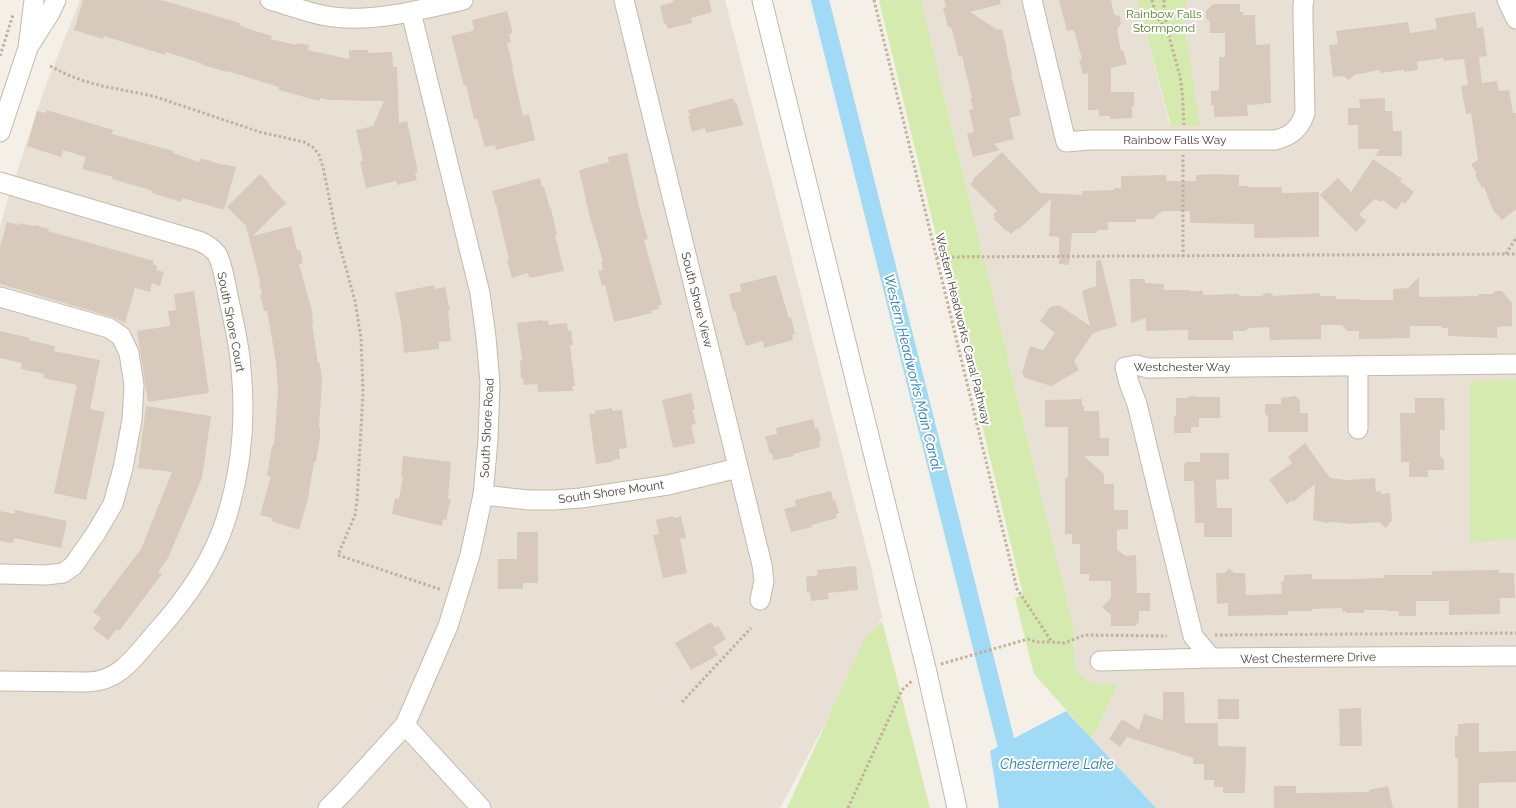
<svg xmlns="http://www.w3.org/2000/svg" width="1516" height="808" font-family="Raleway,sans-serif">
  <style>
    .residential { fill: #e9e0d5 }
    .green { fill: #d5eaae }
    .water { fill: #a1daf4 }
    .lines { fill: none; stroke-linecap: round; stroke-linejoin: round }
    .canal { stroke: #a1daf4; stroke-width: 18 }
    .building { fill: #d7cabc }
    .minor-casing { stroke: #c3b9ac; stroke-width: 21 }
    .path { stroke: #c3b09a; stroke-width: 3; stroke-dasharray: 2.5 2.5; stroke-linecap: butt }
    .minor { stroke: #fff; stroke-width: 19 }
    .labels { text-anchor: middle; stroke-width: 4; stroke-linejoin: round; paint-order: stroke }
    .park-label { font-size: 12px; fill: #4f7d26; stroke: #fff }
    .street-label { font-size: 12px; fill: #483f36; stroke: #fff }
    .water-label { font-size: 14px; font-style: italic; fill: #277ea8; stroke: #fff }
  </style>
  <rect width="100%" height="100%" fill="#f4efe7"/>
  <!-- residential -->
  <g class="residential">
    <path d="M80,0H725L871,567L882,617L780,808H0V228L6,205L43,93Z"/>
    <path d="M921,0H1137L1170,126H1199L1183,13L1187,0H1516V808H1156L1092,739L1118,684H1097L1085,679L1076,670L1073,639L1074,630Z"/>
  </g>
  <!-- green -->
  <g class="green">
    <path d="M879,0H921L1074,630L1073,639L1076,670L1085,679L1097,684H1118L1092,739L1034,674L1015,598L1023,594Z"/>
    <path d="M1137,0H1187L1183,13L1200,126H1171Z"/>
    <path d="M1516,380V540L1470,541V381Z"/>
    <path d="M882,621L930,808H787L865,638Z"/>
  </g>
  <!-- water -->
  <path class="water" d="M1066,711L1156,808H999L990,751Z"/>
  <g class="lines">
    <!-- canal -->
    <path class="canal" d="M820,0L1006,743"/>
  </g>
  <!-- building -->
  <g class="building">
    <path d="M83,0H161L240,23L239,25L246,28L272,36L271,39L296,45L297,43L309,45L308,50L349,59V50H368V53L392,52L393,67H397L399,123L407,121L418,172L415,173L417,180L397,185L396,181L366,188L360,162L363,161L356,130L373,126L384,101L328,100L321,98L319,101L279,90V87L227,71V72L203,65V64L166,52L165,55L104,36L103,39L74,30Z"/>
    <path d="M673,0H709L712,12L691,18L692,23L668,29L666,24H664L660,6L673,2Z"/>
    <path d="M944,0H1000L1001,4L970,12L998,30L1002,29L1007,49H1006L1012,74H1011L1021,115L1009,118L1014,139L994,144L1000,150L973,157L967,134L974,132L969,110L973,109L970,98H972L962,56L959,57L951,27H948L943,8L946,7Z"/>
    <path d="M1059,0H1111L1114,14L1120,17L1121,23L1117,30L1121,51L1123,50L1127,64L1111,68V92H1134V106H1132V118L1110,119V116H1099V110H1088V73L1083,74L1079,60L1082,59L1074,30L1067,31Z"/>
    <path d="M1213,4H1240V12H1243V15H1255L1256,45L1270,44L1271,103H1264V104L1247,105L1248,116L1214,117V105H1211V91L1219,90V57H1225V33H1210V22L1206,18V11Z"/>
    <path d="M507,11L513,33L509,34L511,42L507,43L513,67H512L523,116L529,114L535,140L496,150L495,145L485,147L477,119H474L466,85L464,86L451,36L472,31L474,29L472,20Z"/>
    <path d="M1475,12L1477,28L1483,27L1487,56L1479,57L1482,83L1497,81L1499,91L1509,90L1513,113H1516V209L1502,220L1493,210L1484,187L1482,188L1475,175L1477,174L1471,164L1478,160L1471,113L1466,114L1461,86L1468,85L1464,59L1444,61L1443,58L1417,62L1418,70L1404,72V70L1380,73L1379,70L1354,75L1349,80L1343,76L1333,77L1329,45L1338,44L1336,31L1408,22L1410,33L1437,29L1435,18Z"/>
    <path d="M733,98L735,103L736,102L743,125L706,133L705,128L692,132L688,116H690L688,110Z"/>
    <path d="M1385,98V111H1392L1393,131H1402V156H1375L1380,149H1358V125H1348V108H1360L1359,99Z"/>
    <path d="M47,110L113,130L112,134L173,151V153L199,162L200,158L224,165V164L236,167L224,210L182,198L181,202L152,193L153,191L112,179L113,177L82,169L86,157L63,150L61,157L27,146L37,111L46,113Z"/>
    <path d="M1002,152L1040,193L1082,195V191L1114,190V188H1121V176L1166,175V181H1196V175L1215,174L1239,175V186H1248V187H1282V193L1319,192V237L1254,238V224L1190,223V211H1162L1153,219H1136V222H1108V230H1097V233H1072L1069,265L1059,264V237L1049,236L1051,199L1018,230L1017,228L1011,234L1008,231H1006L993,218L995,217L993,215L997,211L970,184L974,180L973,179Z"/>
    <path d="M627,153L640,211L648,239L644,240L662,305L658,306L659,309L651,311L652,313L614,322L605,285L602,286L598,271L603,270L601,262L603,261L590,218L579,170L609,162L608,157Z"/>
    <path d="M1373,159L1402,179L1400,181L1414,192L1405,204L1402,202L1396,210L1382,200L1381,202L1375,199L1359,214L1366,221L1356,232L1320,195L1338,178L1351,192Z"/>
    <path d="M260,174L270,184L269,185L286,203L253,236L291,226L297,250H300L303,263L299,264L312,311L313,323L312,324L318,363H320L322,382L319,427H320V437L316,462H314L308,499L299,530L271,521L272,518L260,515L271,476H267L272,445H274L278,391L276,363L267,310L264,311L260,295L262,294L259,282L260,281L246,226L227,207Z"/>
    <path d="M540,178L542,187H544L550,208H551L557,235H555L564,271L530,278L527,273L512,278L507,261L509,260L496,204H495L492,191Z"/>
    <path d="M7,222L19,225L20,223L33,226L35,225L49,229L48,231L154,261L153,264L157,266L156,270L164,272L160,286L152,283L150,292L135,288L125,323L112,317L0,284V247Z"/>
    <path d="M1101,260L1117,326L1093,333L1074,361L1079,370L1051,386L1025,378L1022,373L1030,346L1043,350L1055,333L1040,321L1050,307L1059,305L1090,326L1082,291L1096,286V261Z"/>
    <path d="M776,275L789,318L791,317L795,334L792,335L793,340L764,348L763,341L746,346L744,339H743L735,311H733L729,294L741,291L740,284Z"/>
    <path d="M1419,277V297L1478,296V294H1493L1495,291H1502L1512,303V326L1497,327V338L1448,336V328H1442V326H1410V338L1359,339V331H1347L1342,325H1321V339L1270,340L1269,327L1249,328L1245,331H1233V340H1188V330L1146,331V318L1131,323L1130,279H1145V283L1164,284V290H1190V291H1203V295L1239,294V296H1262L1265,293H1270L1274,296L1320,293V296H1336V299H1360L1361,300H1393V289L1408,288Z"/>
    <path d="M434,285L435,289L445,287L450,310H448L451,341L439,342V349L404,353L401,322L395,293Z"/>
    <path d="M194,291L209,393L148,402L137,331L170,326L168,311L176,310L174,294Z"/>
    <path d="M542,320V321H548L549,325L567,323L568,331L571,330L573,345H570L575,386H572L573,391L538,392L537,384L524,385L523,378H521L520,360H522L517,323Z"/>
    <path d="M0,331L30,338L29,340L55,346L54,351L100,360L90,409L105,412L86,500L54,493L77,385L43,378L44,374L21,369L22,363L0,358Z"/>
    <path d="M691,393L695,409L692,410L696,424L691,425L695,443L673,448L662,400Z"/>
    <path d="M1189,396H1195L1196,397H1220V418H1199V427H1191V433H1174V416H1176V398H1188Z"/>
    <path d="M1296,396L1300,401V413H1308V432H1268V417L1265,414V404H1281V398Z"/>
    <path d="M1415,398H1444L1445,430H1440V456L1444,460V470H1428V477H1409V462H1401L1400,413H1415Z"/>
    <path d="M1082,399V406H1084V411H1099L1100,438H1109V456H1084L1104,474V484H1114V510H1128V529L1117,530V550L1126,556L1136,555L1137,593H1150V611H1139V622L1135,626H1111V615L1102,607L1111,598V581H1089V574H1080V544H1072V534H1065V478H1068V427H1045V400Z"/>
    <path d="M146,406L211,416L202,478L168,558L158,572L162,574L119,631L117,629L108,640L93,629L101,618L93,612L141,549L172,472L138,468Z"/>
    <path d="M612,408L613,411L622,410L627,448L619,449L620,459L613,460L612,462L596,464L589,414H595V411Z"/>
    <path d="M813,419L815,428H818L821,441L819,442L820,447L793,454L794,456L773,460L772,453L770,454L765,436L777,434L776,428Z"/>
    <path d="M1305,443L1330,478L1347,480L1375,478L1376,492L1381,491V494L1390,493L1392,520L1386,528L1379,522L1350,524L1334,522L1327,523L1313,520L1315,484L1293,502L1292,500L1287,504L1269,480L1292,463L1288,457Z"/>
    <path d="M1200,453H1229V479L1216,480L1217,508H1232V537H1204V523H1195L1194,481H1184V464H1185V462H1200Z"/>
    <path d="M403,456L451,462L448,499H451L446,520L443,519L442,526L392,514L395,498L399,499L403,476L401,475Z"/>
    <path d="M831,491L833,501L835,500L839,513L836,514L837,518L811,525L812,527L791,532L784,509L796,506L795,500Z"/>
    <path d="M15,510L67,521L61,548L14,538L13,543L0,541V511L14,514Z"/>
    <path d="M673,516L675,518L681,516L686,538L680,539L687,573L663,578L653,535L659,534L656,520Z"/>
    <path d="M517,532H538V583H523V589H498V559H517Z"/>
    <path d="M856,566L858,590L828,593L829,599L811,601L810,592L807,593L806,577L818,575L817,570Z"/>
    <path d="M1229,568L1234,573H1245L1246,595L1282,594L1281,581H1284V575L1312,574V579H1350L1384,578L1385,575H1432V571L1499,570V573H1514L1515,598H1500V614L1449,615V601H1416V616H1399L1398,611H1388L1386,610H1364V613H1346V611L1342,612V608L1312,609V611H1288V615L1228,616V603L1217,604L1216,573H1225Z"/>
    <path d="M711,622L715,628L718,626L726,639L713,647L718,655L691,670L675,643Z"/>
    <path d="M1163,692H1184L1185,723H1218V746L1246,747L1245,793H1223V787H1214V780H1204V764H1193V758L1127,737L1120,747L1109,739L1122,719L1139,730L1144,714L1163,720Z"/>
    <rect x="1218" y="699" width="21" height="20"/>
    <path d="M1361,708L1362,746H1340L1339,709Z"/>
    <path d="M1465,723H1479V752L1516,751V782L1479,783V808H1458V758H1455V736H1458V724H1465Z"/>
    <path d="M1274,786H1296V793L1369,792V790L1388,786L1393,808H1274Z"/>
  </g>
  <g class="lines">
    <defs>
      <g id="minor">
        <path d="M270,0C294,7 319,17 345,18C385,20 424,9 463,0"/>
        <path d="M624,0L762,565L764,581L760,600"/>
        <path d="M762,0L926,668L957,808"/>
        <path d="M1032,0L1066,142L1090,140H1275C1292,136 1300,128 1305,113L1303,19V4L1304,0"/>
        <path d="M1507,0L1516,19"/>
        <path d="M31,43L50,13L56,0"/>
        <path d="M0,132L28,48L34,0"/>
        <path d="M0,182L199,241C206,244 212,248 217,254C224,266 227,295 231,309C235,329 240,349 241,369C246,419 241,473 225,522C211,565 183,603 153,636C134,658 119,681 88,682L0,681"/>
        <path d="M0,297L109,328L121,336L129,353L134,385L132,420L123,468L113,504L96,533L73,566L63,573L46,575L0,574"/>
        <path d="M1358,366V429"/>
        <path d="M483,495L528,500H554L581,498L668,485L738,468"/>
        <path d="M1211,658L1193,636L1137,404L1129,383L1125,367L1136,365L1148,368L1516,364"/>
        <path d="M1100,661L1211,658L1516,656"/>
        <path d="M405,725L481,808"/>
        <path d="M328,808L344,792L405,725L448,626L470,555L483,495L488,440L490,383L486,337L480,293L411,12"/>
      </g>
    </defs>
    <!-- minor casing -->
    <use href="#minor" class="minor-casing"/>
    <!-- path -->
    <g class="path">
      <path d="M874,0L1017,589L1052,642L1064,643L1085,635L1167,636"/>
      <path d="M1152,0L1156,16L1167,30"/>
      <path d="M1164,0C1164,26 1174,52 1180,77C1183,93 1183,109 1184,125"/>
      <path d="M0,56L13,15"/>
      <path d="M50,66L68,75L84,81L102,86L153,96L260,132L304,142L314,148L319,155L323,167L336,232L355,301L361,338L363,392L357,501L355,515L338,555L442,590"/>
      <path d="M1506,254L1516,238"/>
      <path d="M937,257L1516,254"/>
      <path d="M1183,257V155"/>
      <path d="M1215,635L1516,633"/>
      <path d="M941,664L1028,639L1036,642H1051"/>
      <path d="M682,702L751,628"/>
      <path d="M848,808L902,690L913,680"/>
    </g>
    <!-- minor -->
    <use href="#minor" class="minor"/>
  </g>
  <g class="labels">
    <!-- park labels -->
    <g class="park-label">
      <text x="1164" y="18">Rainbow Falls<tspan x="1164" dy="14">Stormpond</tspan></text>
    </g>
    <!-- street labels -->
    <g class="street-label">
      <text x="1175" y="144">Rainbow Falls Way</text>
      <text transform="translate(697 300) rotate(76)" y="4">South Shore View</text>
      <text transform="translate(231 322) rotate(79)" y="4">South Shore Court</text>
      <text transform="translate(963 329) rotate(76)" y="4">Western Headworks Canal Pathway</text>
      <text x="1182" y="371">Westchester Way</text>
      <text transform="translate(487 428) rotate(-87)" y="4">South Shore Road</text>
      <text transform="translate(611 492) rotate(-8)" y="4">South Shore Mount</text>
      <text transform="translate(1308 658) rotate(-1)" y="4">West Chestermere Drive</text>
    </g>
    <!-- water labels -->
    <g class="water-label">
      <text transform="translate(913 372) rotate(76)" y="5">Western Headworks Main Canal</text>
      <text x="1057" y="769">Chestermere Lake</text>
    </g>
  </g>
</svg>
